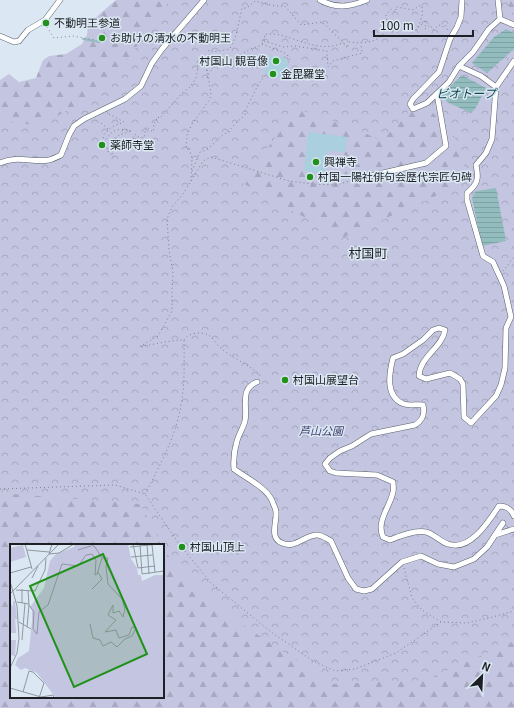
<svg xmlns="http://www.w3.org/2000/svg" width="514" height="708" font-family="Georgia,'Noto Sans JP',serif">
  <style>
    .forest { fill: url(#forest-firs); fill-rule: evenodd }
    .park { fill: url(#park-crowns); fill-rule: evenodd }
    .water { fill: url(#water-rules) }
    .lines { fill: none; stroke-linecap: round; stroke-linejoin: round }
    .stream { stroke: #93bcbf; stroke-width: 2 }
    .building { fill: #aacfde }
    .minor-casing { stroke: #57626b; stroke-width: 6 }
    .path { stroke: #7c848c; stroke-width: 1; stroke-dasharray: 1 3; stroke-linecap: butt }
    .minor { stroke: #fff; stroke-width: 5 }
    .poi-dot { fill: #21911b; stroke: #dbe8f3; stroke-width: 1.5 }
    .labels { text-anchor: middle; stroke-width: 3; stroke-linejoin: round; paint-order: stroke }
    .poi-label { font-size: 11px; fill: #1c2024; stroke: #dbe8f3; text-anchor: start }
    .park-label { font-size: 11px; font-style: italic; fill: #444370; stroke: #dbe8f3 }
    .water-label { font-size: 12px; font-style: italic; fill: #0a494e; stroke: #dbe8f3 }
    .quarter-label { font-size: 13px; fill: #1c2024; stroke: #dbe8f3 }
    .inset-road { fill: none; stroke: #8f98a0; stroke-width: 1 }
    .view { fill: #21911b; fill-opacity: 0.15; stroke: #21911b; stroke-width: 2 }
    .inset-edge { fill: none; stroke: #1c2024; stroke-width: 2 }
  </style>
  <defs>
    <pattern id="forest-firs" width="22" height="20" patternUnits="userSpaceOnUse"><rect width="22" height="20" fill="#c4c5e0"/><path d="M5 1l3.5 6h-7zM16 11l3.5 6h-7z" fill="#a8a9c0"/></pattern>
    <pattern id="park-crowns" width="20" height="18" patternUnits="userSpaceOnUse"><rect width="20" height="18" fill="#c4c5e0"/><path d="M2 6a3 3 0 1 1 6 0M12 15a3 3 0 1 1 6 0" fill="none" stroke="#a8a9c0"/></pattern>
    <pattern id="water-rules" width="6" height="5" patternUnits="userSpaceOnUse"><rect width="6" height="5" fill="#93bcbf"/><path d="M0 2.5h6" fill="none" stroke="#7ea1a4"/></pattern>
  </defs>
  <rect width="100%" height="100%" fill="#dbe8f3"/>
  <!-- forest -->
  <path class="forest" d="M116,0H514V708H0V80L9,74L19,82L36,78L43,60L49,56L66,54L82,44L87,35L88,24ZM11,545H163V697H11Z"/>
  <!-- park -->
  <path class="park" d="M170,0H507L510,11L514,13V641L426,680L332,684L234,619L174,566L140,504L0,493V356L3,352L0,350V120L39,126L106,89ZM420,99L453,134L465,163L460,185L342,238L241,182L298,109L358,130L382,141Z"/>
  <!-- water -->
  <g class="water">
    <path d="M506,29L514,33V49L487,73L472,63L494,37Z"/>
    <path d="M462,75L486,88L475,109L471,113L447,102L441,95Z"/>
    <path d="M496,188L506,241L482,246L472,198L476,191Z"/>
  </g>
  <g class="lines">
    <!-- stream -->
    <path class="stream" d="M83,39L100,42"/>
  </g>
  <!-- building -->
  <g class="building">
    <path d="M271,55L285,58L288,62L289,64L288,67L281,76L277,78L264,73L266,64Z"/>
    <path d="M308,132L347,137L345,152L327,151L326,171L333,172L330,184L318,182V173L304,171Z"/>
  </g>
  <g class="lines">
    <defs>
      <g id="minor">
        <path d="M320,0C337,9 349,7 367,0"/>
        <path d="M462,0L461,17L457,27L450,39L439,72L413,99L410,104L413,109L427,103L449,82L459,66L473,52L489,29L500,19L498,0"/>
        <path d="M500,19L514,25"/>
        <path d="M0,36L14,42L19,41L28,30L45,20L60,0"/>
        <path d="M514,61L496,87L492,139L486,153L476,165C479,178 478,184 467,193V200L483,256L493,262L504,286L511,317L506,328L505,368L501,385L496,396L471,423L464,417L463,384L460,379L450,373L426,379L419,376C420,356 442,348 445,330L439,328L433,330L423,340L403,354L393,358C389,374 385,397 404,404C410,406 417,404 423,405C425,414 423,420 415,425L371,434L352,446L340,451L330,458L325,464L330,471L336,473L377,475L393,482C393,485 394,489 393,492C390,507 376,521 383,537L390,540C399,536 416,530 426,532C434,534 441,542 448,544C470,552 489,521 499,506C507,506 511,509 514,516"/>
        <path d="M459,66L481,76L496,87"/>
        <path d="M0,163C17,155 33,163 49,160C53,159 57,157 61,155L69,135L74,126L84,119L125,99L141,86L152,63L162,49L204,0"/>
        <path d="M357,179L426,163L446,146L437,94"/>
        <path d="M257,382C239,389 248,407 245,421C243,428 239,434 237,441C234,451 233,459 234,469C246,478 269,489 273,503C274,506 276,509 276,512C277,522 269,538 282,543C295,549 305,535 317,535C322,535 327,539 331,541L348,578L356,589L364,591L372,589L402,562L421,556L438,564L454,567L474,559L487,547L495,535L514,529"/>
        <path d="M495,535L503,523"/>
      </g>
    </defs>
    <!-- minor casing -->
    <use href="#minor" class="minor-casing"/>
    <!-- path -->
    <g class="path">
      <path d="M47,27L54,38L73,36L96,40"/>
      <path d="M264,41L283,47L295,46L327,51L328,67L333,61L362,53L361,45"/>
      <path d="M262,44L287,54L290,61L288,62"/>
      <path d="M207,71L209,50L213,52L230,49L236,35L242,8H247L255,1L275,6H285L301,25L322,22L345,44"/>
      <path d="M207,78L209,73L220,61H230L250,49L259,46L262,44L265,38L264,35C283,28 315,56 342,43L346,45L347,48L349,42C363,44 382,43 387,27C388,23 386,19 386,15L391,9L395,12L396,10L395,8L397,7L413,10L421,5C425,13 420,23 416,30L426,20L425,29L430,25L433,30L439,25L443,27L444,25H445L448,30"/>
      <path d="M109,114L124,122C114,126 109,127 103,136L104,142C112,130 117,127 132,131L119,135L118,137L114,139C112,144 109,147 108,152L114,157L110,149H118L117,144C125,139 130,144 135,134L138,137L144,138L146,127L153,132L154,126L153,124L156,121L157,117L160,118L183,92L190,87L196,78L198,67L197,60L201,58L206,66L211,93L210,99L192,124L187,135L186,148L188,149L189,147L192,159L191,181"/>
      <path d="M101,123L108,129"/>
      <path d="M192,171L200,152C212,150 218,135 229,132C233,124 239,121 245,115V111L259,83L267,74"/>
      <path d="M503,271L514,257"/>
      <path d="M184,340C188,333 201,331 208,335C213,337 218,347 223,350C235,359 249,365 260,375V377"/>
      <path d="M0,489L115,485L145,494L179,544L211,583L271,632L313,661L335,671L355,669L396,653L441,622"/>
      <path d="M145,494C161,463 177,435 182,399C185,380 184,359 184,340C170,340 157,344 143,346L139,347L158,336L172,311V291L173,273L169,250L167,219L172,207L183,194L203,161L211,157L289,181L312,184L335,185L351,181"/>
      <path d="M404,568L412,598L422,610L441,622L467,623L489,618L514,611"/>
    </g>
    <!-- minor -->
    <use href="#minor" class="minor"/>
  </g>
  <!-- markers -->
  <g class="poi-dot">
    <circle cx="46" cy="23" r="4"/>
    <circle cx="102" cy="38" r="4"/>
    <circle cx="276" cy="61" r="4"/>
    <circle cx="273" cy="74" r="4"/>
    <circle cx="102" cy="145" r="4"/>
    <circle cx="316" cy="162" r="4"/>
    <circle cx="310" cy="177" r="4"/>
    <circle cx="285" cy="380" r="4"/>
    <circle cx="182" cy="547" r="4"/>
  </g>
  <g class="labels">
    <!-- poi labels -->
    <g class="poi-label">
      <text x="54" y="27">不動明王参道</text>
      <text x="110" y="42">お助けの清水の不動明王</text>
      <text x="268" y="65" text-anchor="end">村国山 観音像</text>
      <text x="281" y="78">金毘羅堂</text>
      <text x="110" y="149">薬師寺堂</text>
      <text x="324" y="166">興禅寺</text>
      <text x="318" y="181">村国一陽社俳句会歴代宗匠句碑</text>
      <text x="293" y="384">村国山展望台</text>
      <text x="190" y="551">村国山頂上</text>
    </g>
    <!-- park labels -->
    <g class="park-label">
      <text x="321" y="435">芦山公園</text>
    </g>
    <!-- water labels -->
    <g class="water-label">
      <text x="466" y="98">ビオトープ</text>
    </g>
    <!-- quarter labels -->
    <g class="quarter-label">
      <text x="368" y="258">村国町</text>
    </g>
  </g>
  <!-- overview -->
  <g transform="translate(10 544)">
    <rect width="154" height="154" fill="#dbe8f3"/>
    <path d="M0,57L3,63V57H5L7,75H0Z" fill="#c4c5e0"/>
    <path d="M65,0H118L121,15L127,24L128,31H131L132,37L145,31H154V151L152,154H46L27,129L15,124L11,126L5,121L8,114L19,107L23,67L20,63L34,44L40,17L46,10L64,3Z" fill="#c4c5e0"/>
    <path d="M67,0H82L93,12L96,11L94,0H101L105,10V31L111,44L146,92L123,112L110,119L80,112L71,105L37,117L42,92H26L22,81V61L33,58L40,48L44,32L42,19L46,13L56,7L62,17H70L72,6ZM86,30L92,33L97,40L83,55L66,53L69,39L83,38ZM13,1L16,13L0,18V4ZM5,73L6,89H0V74ZM0,96H6L5,112L0,111Z" fill="#c4c5e0" fill-rule="evenodd"/>
    <path class="inset-road" d="M15,0L22,25M42,0L39,10L49,9L64,0M123,0L128,24L145,22M130,0L132,30L154,27M137,0L139,30M142,1L145,28M120,3L149,0M17,6L39,8M68,6L81,2M121,13L143,11M92,14H98L96,23L98,40L112,55L115,65L113,73M0,29L21,23M22,34L28,22M0,37L7,62L9,94L7,109L0,124M82,45L92,35L88,28M6,46L25,47L35,26L36,14M18,46L19,61L24,68L23,85L27,90L29,68L38,61L52,20L68,22L76,11L82,10L86,16L85,31L87,30L92,14L85,3L80,0M0,50L49,0M7,58L19,60M12,59V45M9,78L21,85M80,80L83,94L90,96L93,102L101,98L107,103L115,95L122,92L126,84L122,83L119,91L109,94L106,86L95,88M17,83L19,61M95,88L106,76L98,71L103,61V69L109,67L113,73M12,96L15,59M0,144L31,153L43,151L44,154M13,148L19,127L23,128L34,139L29,154"/>
    <path class="view" d="M93,10L137,110L64,143L20,42Z"/>
    <rect width="154" height="154" class="inset-edge"/>
  </g>
  <!-- north arrow -->
  <g transform="translate(482 676) rotate(24)" stroke="#dbe8f3" stroke-width="3" paint-order="stroke">
  <path d="M0-3L7 15L0 10L-7 15Z" fill="#1c2024"/>
  <text y="-6" font-size="11" font-weight="bold" text-anchor="middle" fill="#1c2024">N</text>
  </g>
  <!-- scale -->
  <path d="M374 30v6h99v-6" fill="none" stroke="#1c2024" stroke-width="2"/>
  <text x="380" y="30" font-size="12" fill="#1c2024" stroke="#dbe8f3" stroke-width="3" paint-order="stroke">100 m</text>
</svg>
